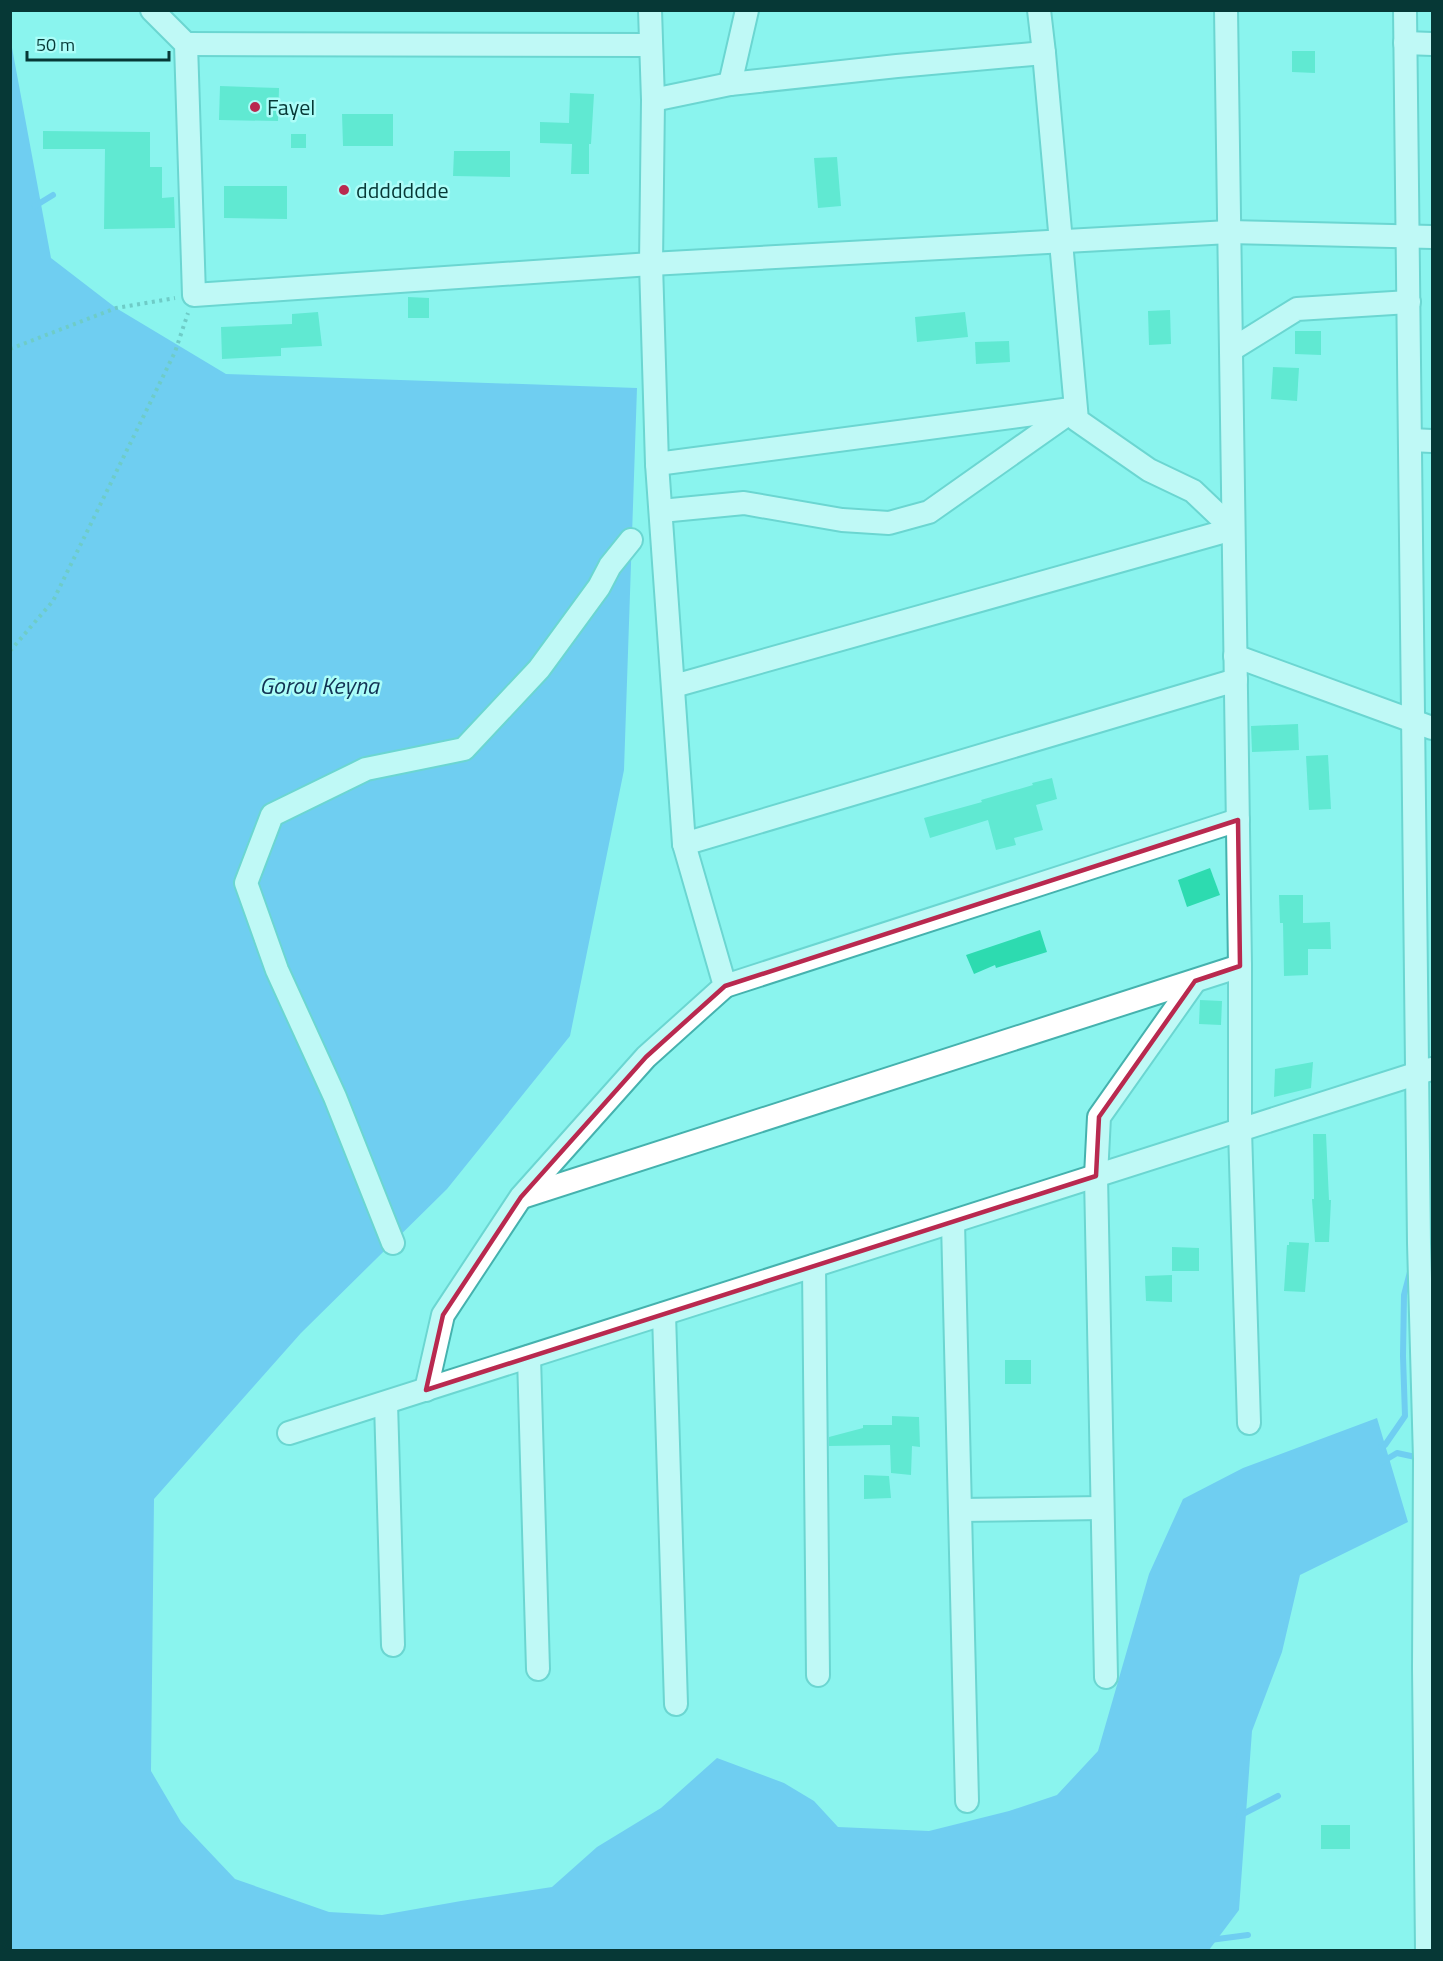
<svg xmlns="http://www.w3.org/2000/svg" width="1443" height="1961" font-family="'Titillium Web',sans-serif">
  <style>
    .water { fill: #4ea0f4 }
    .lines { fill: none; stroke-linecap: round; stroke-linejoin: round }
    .stream { stroke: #4ea0f4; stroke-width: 6 }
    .building { fill: #2ddbb0 }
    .street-casing { stroke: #45b2ae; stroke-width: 26 }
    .path { stroke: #4c9b97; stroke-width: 4; stroke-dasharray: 3 4.5; stroke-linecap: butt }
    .street { stroke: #fff; stroke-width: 22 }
    .marked { fill: none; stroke: #b9294f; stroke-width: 4.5; stroke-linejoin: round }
    .poi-dot { fill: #b9294f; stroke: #acfdf8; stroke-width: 2 }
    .labels { text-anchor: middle; stroke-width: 5; stroke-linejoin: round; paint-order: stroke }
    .poi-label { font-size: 22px; fill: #063836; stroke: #acfdf8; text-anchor: start }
    .water-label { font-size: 24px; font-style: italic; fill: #123354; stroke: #acfdf8 }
  </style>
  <rect width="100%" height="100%" fill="#8af4ee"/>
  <!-- water -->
  <path class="water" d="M10,37L51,258L116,308L226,374L637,388L624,770L570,1036L447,1189L301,1333L154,1499L151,1771L181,1822L235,1879L329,1912L382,1915L461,1901L552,1887L597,1847L661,1808L717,1758L784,1783L814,1801L838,1827L929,1831L1009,1811L1057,1795L1098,1751L1149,1574L1183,1499L1243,1468L1377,1418L1408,1522L1300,1575L1282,1652L1252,1731L1239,1910L1209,1950H11Z"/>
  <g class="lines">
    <!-- stream -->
    <g class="stream">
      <path d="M35,206L53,195"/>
      <path d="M1428,1210L1432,1197"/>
      <path d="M1381,1447L1385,1445L1405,1416L1403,1356L1404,1295L1410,1272"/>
      <path d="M1382,1462L1397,1453L1420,1458"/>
      <path d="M1239,1816L1278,1796"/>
      <path d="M1210,1940L1248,1935"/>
    </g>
  </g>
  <!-- building -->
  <g class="building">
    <path d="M1292,51H1315V73L1292,72Z"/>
    <path d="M220,86L279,88L278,121L219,120Z"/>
    <path d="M570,93L594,94L591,144H589V174H571L572,144L540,143V122L569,123Z"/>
    <path d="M342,114H393V146H343Z"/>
    <path d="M43,131L150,132V167H162V198L174,197L175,228L104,229L105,149H43Z"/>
    <rect x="291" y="134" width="15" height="14"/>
    <path d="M454,151H510V177L453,176Z"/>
    <path d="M837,157L841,206L818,208L814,158Z"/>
    <path d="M224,186H287V219L224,218Z"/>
    <path d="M408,297L429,298V318H408Z"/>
    <path d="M1170,310L1171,344L1149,345L1148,311Z"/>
    <path d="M318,312L322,346L281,348V356L222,359L221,327L292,324V314Z"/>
    <path d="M965,312L968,337L917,342L915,317Z"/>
    <path d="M1295,331H1321V355L1295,354Z"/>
    <path d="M1009,341L1010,362L976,364L975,342Z"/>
    <path d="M1273,367L1299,368L1297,401L1271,399Z"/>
    <path d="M1298,724L1299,750L1252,752L1251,726Z"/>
    <path d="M1328,755L1331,809L1309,810L1306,756Z"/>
    <path d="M1052,778L1057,799L1036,805L1043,830L1014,838L1016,845L996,850L988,820L930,838L924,818L982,802L981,800L1033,785L1032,783Z"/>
    <path d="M1210,868L1220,895L1187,907L1178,880Z"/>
    <path d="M1279,895H1303V923L1330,922L1331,949H1308V975L1284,976L1283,923H1280Z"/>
    <path d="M1040,930L1047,952L996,968L995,965L974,974L966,955Z"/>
    <path d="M1200,1000L1222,1001L1221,1025L1199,1024Z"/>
    <path d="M1313,1062L1311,1088L1274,1097L1275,1069Z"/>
    <path d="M1313,1134H1326L1329,1200H1331L1329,1242H1315L1312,1199H1314Z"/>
    <path d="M1289,1242L1309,1243L1305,1292L1284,1291L1287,1245H1289Z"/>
    <path d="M1172,1247L1199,1248V1271H1172Z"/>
    <path d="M1172,1275V1302L1146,1301L1145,1276Z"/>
    <rect x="1005" y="1360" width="26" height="24"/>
    <path d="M892,1416L919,1417L920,1447L912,1446L911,1475L891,1473L890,1445L829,1446V1437L863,1428V1425H892Z"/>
    <path d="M864,1475L889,1476L891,1498L864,1499Z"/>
    <rect x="1321" y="1825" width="29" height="24"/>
  </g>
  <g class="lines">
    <defs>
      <g id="street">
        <path d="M152,10L186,44L194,295L651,264L1229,232L1432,237"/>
        <path d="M1039,10L1044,53L1077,420L1149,470L1193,491L1233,529"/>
        <path d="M1226,10L1240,966V1130L1249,1423"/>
        <path d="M1405,10L1419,1243L1425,1459L1424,1668L1427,1950"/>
        <path d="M1405,43L1432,44"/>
        <path d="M186,44L650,45"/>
        <path d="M730,84L747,10"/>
        <path d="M653,100L730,84L897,66L1044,53"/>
        <path d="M1231,350L1297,309L1409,302"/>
        <path d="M1410,440L1432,441"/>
        <path d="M657,464L1071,409"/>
        <path d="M661,511L744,503L842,520L889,523L929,512L1075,409"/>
        <path d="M1235,656L1432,728"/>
        <path d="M674,686L1233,529"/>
        <path d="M684,844L1236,680"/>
        <path d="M725,986L1238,820"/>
        <path d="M522,1197L1240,966"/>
        <path d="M953,1222L967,1801"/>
        <path d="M393,1243L335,1097L277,970L246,883L272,815L366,769L464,749L539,669L599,587L610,566L631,540"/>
        <path d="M814,1266L818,1675"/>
        <path d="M664,1314L676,1704"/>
        <path d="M529,1357L538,1669"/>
        <path d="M426,1390L443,1315L521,1197L646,1057L725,986L684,844L657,464L651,264L653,100L650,10"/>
        <path d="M386,1403L393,1645"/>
        <path d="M289,1433L1431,1069"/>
        <path d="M960,1510L1102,1508"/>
        <path d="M1106,1677L1096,1176L1099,1117L1195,981"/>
      </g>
    </defs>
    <!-- street casing -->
    <use href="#street" class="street-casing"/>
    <!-- path -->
    <g class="path">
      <path d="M10,349L116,308L175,298"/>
      <path d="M10,651L53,601L175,352L188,313"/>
    </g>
    <!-- street -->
    <use href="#street" class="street"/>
  </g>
  <!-- marked area -->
  <path d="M0 0H1443V1961H0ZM1238,820L1240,966L1195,981L1099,1117L1096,1176L426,1390L443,1315L521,1197L646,1057L725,986Z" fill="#8af4ee" fill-opacity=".55" fill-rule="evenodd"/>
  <path class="marked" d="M1238,820L1240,966L1195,981L1099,1117L1096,1176L426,1390L443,1315L521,1197L646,1057L725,986Z"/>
  <!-- markers -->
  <g class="poi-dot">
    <circle cx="255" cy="107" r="6"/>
    <circle cx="344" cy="190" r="6"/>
  </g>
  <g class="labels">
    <!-- poi labels -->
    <g class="poi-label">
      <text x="267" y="115">Fayel</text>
      <text x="356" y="198">ddddddde</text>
    </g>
    <!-- water labels -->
    <g class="water-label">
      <text x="319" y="694">Gorou Keyna</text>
    </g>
  </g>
  <!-- border -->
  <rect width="1443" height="1961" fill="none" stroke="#063836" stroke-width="24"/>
  <!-- scale -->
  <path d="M27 51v9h142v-9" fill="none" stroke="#063836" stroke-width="3"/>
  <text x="36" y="51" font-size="18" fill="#063836" stroke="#acfdf8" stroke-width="4.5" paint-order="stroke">50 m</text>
</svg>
